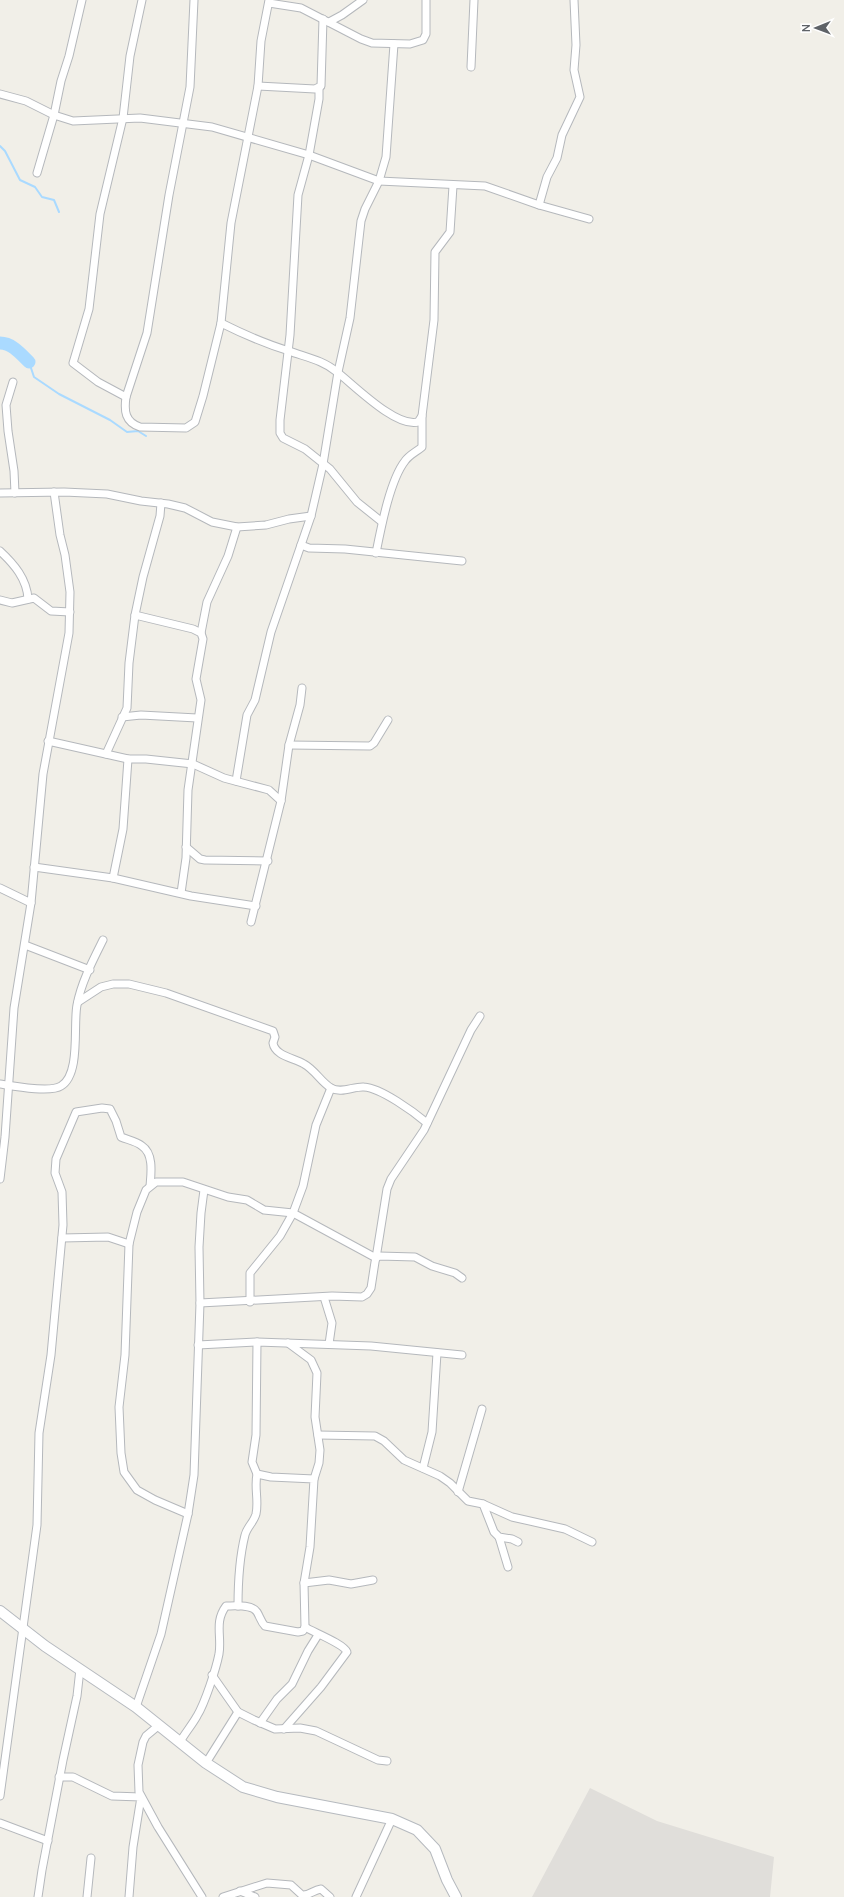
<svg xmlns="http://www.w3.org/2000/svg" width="844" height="1897" font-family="Manrope,sans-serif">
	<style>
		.industrial { fill: #e0deda }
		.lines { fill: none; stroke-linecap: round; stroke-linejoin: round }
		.stream { stroke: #aadaff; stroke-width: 2 }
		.river { stroke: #aadaff; stroke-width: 13 }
		.street-casing { stroke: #b5b8bc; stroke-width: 9 }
		.secondary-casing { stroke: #b6babf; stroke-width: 12 }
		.street { stroke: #fff; stroke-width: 7 }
		.secondary { stroke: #fff; stroke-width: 10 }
	</style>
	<rect width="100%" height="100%" fill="#f1efe8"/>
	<polygon class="industrial" points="590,1788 657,1821 774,1857 770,1897 532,1897"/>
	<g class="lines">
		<g class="stream">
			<polyline points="0,146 5,151 20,180 35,187 42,197 54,200 59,212"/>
			<polyline points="29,362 34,377 59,394 110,420 127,432 138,431 146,436"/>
		</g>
		<path class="river" d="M0,343c12,0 21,11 29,19"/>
		<g class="street-casing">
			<g id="street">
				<path d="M194,0l-4,87 -21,108 -22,138 -21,64c-2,14 -1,25 14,30l46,1 9,-6 8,-26 18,-73 10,-100 27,-137 3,-45 8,-41"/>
				<polyline points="269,3 301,8 361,39 372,43 410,44 423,40 426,34 426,0"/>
				<polyline points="329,22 342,15 363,0"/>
				<polyline points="471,67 474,0"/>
				<polyline points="258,86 315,89 321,86 323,19"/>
				<polyline points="319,88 319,99 309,155 298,195 290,335 280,420 280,433 283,438 305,449 330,469 357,502 382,522"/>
				<polyline points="0,94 26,101 54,115 73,121 140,118 212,127 309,155 379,181 485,186 539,205 589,219"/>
				<polyline points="37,173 54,115 61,81 69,56 82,0"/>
				<polyline points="539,205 547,177 557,158 562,135 580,97 574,70 576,45 574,0"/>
				<path d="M221,323c22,11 45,21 68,28 16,6 34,9 48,21 17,13 59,56 81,50l4,-6 12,-96 1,-68 15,-20 3,-46"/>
				<polyline points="13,382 6,405 8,431 14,471 15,493"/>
				<polyline points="126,397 98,382 73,363 89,309 100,214 123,118 130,56 142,0"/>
				<polyline points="0,493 64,492 107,494 141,501 168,504 185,508 212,522 237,527 266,525 289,519 311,516"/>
				<polyline points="301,545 309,548 345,549 462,561"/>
				<path d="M0,551c14,13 27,28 28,48"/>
				<path d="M376,553c5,-25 14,-73 29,-92 4,-6 11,-9 17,-14v-31"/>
				<polyline points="0,600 12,603 34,598 51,611 70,612"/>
				<polyline points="135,615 193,629 201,633 203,639 196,679 201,700 188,790 186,858 181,893"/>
				<polyline points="201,633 207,602 228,556 237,527"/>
				<polyline points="122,717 141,715 197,718"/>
				<polyline points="48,741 128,759 146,759 193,764 224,778 269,790 281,801"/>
				<polyline points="289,745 370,746 374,743 388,720"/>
				<polyline points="106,754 127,708 129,663 135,615 143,577 160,516 161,503"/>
				<polyline points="236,781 247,715 255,700 271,632 311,516 323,464 338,372 350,318 361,221 365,209 379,181 386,157 394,44"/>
				<polyline points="186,847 200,859 205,860 268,861"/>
				<polyline points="34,867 113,878 191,896 256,906"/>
				<polyline points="113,878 123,829 128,759"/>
				<polyline points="0,888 31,903"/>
				<polyline points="251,922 281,801 289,745 300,705 302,688"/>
				<polyline points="25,945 90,970"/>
				<path d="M78,1002l23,-15 12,-3h16l37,9 107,38 2,6 -2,6c2,13 21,15 31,21 11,6 17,18 27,24 10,6 23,-2 33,-1 17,1 50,25 63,36"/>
				<path d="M0,1084c13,2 50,9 61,2 20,-12 12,-61 16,-81 4,-22 16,-45 26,-65"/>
				<polyline points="0,1179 5,1137 14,1008 31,903 43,774 69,633 70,592 65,555 60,535 54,492"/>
				<polyline points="62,1238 108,1237 129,1244"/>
				<polyline points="324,1297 332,1323 329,1344"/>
				<polyline points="250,1302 250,1273 280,1236 293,1213 303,1186 316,1125 331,1088"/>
				<polyline points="200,1303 332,1296 362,1297 367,1294 371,1288 375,1262 376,1258 379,1256 415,1257 432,1266 455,1273 462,1278"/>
				<polyline points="288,1343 311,1360 317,1373 315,1417 320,1450 319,1463 314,1479"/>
				<polyline points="198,1345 257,1342 371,1346 462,1355"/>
				<polyline points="318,1435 375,1436 384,1441 404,1460 440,1476 450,1483 468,1501 483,1504 512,1517 565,1529 592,1542"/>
				<polyline points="423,1468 432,1432 437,1353"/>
				<polyline points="458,1492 482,1409"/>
				<polyline points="483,1504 494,1532 499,1537 512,1539 518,1542"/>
				<polyline points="188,1514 155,1500 137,1490 124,1472 121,1453 119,1407 125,1355 129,1244 137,1212 146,1190 156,1182 183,1182 228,1197 247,1200 264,1210 293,1213 376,1258 387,1189 391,1179 424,1130 471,1030 480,1016"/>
				<polyline points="499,1537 508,1567"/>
				<polyline points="304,1583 329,1580 351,1584 373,1580"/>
				<path d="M238,1606c0,-24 1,-47 7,-71 2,-8 9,-13 11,-21 3,-14 -2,-26 1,-40"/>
				<polyline points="212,1675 238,1712 254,1720 275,1729 300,1728 316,1731 378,1760 387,1761"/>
				<polyline points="136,1707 161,1634 188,1514 194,1475 200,1303 199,1247 201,1213 204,1190"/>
				<polyline points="260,1723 277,1699 292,1684 308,1651 318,1635"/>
				<polyline points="158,1726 146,1736 143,1742 138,1765 139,1792 158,1827 202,1897"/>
				<path d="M284,1729l37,-42 26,-35c-3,-8 -34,-20 -42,-25"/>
				<path d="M180,1742c5,-9 12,-17 17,-26 8,-13 19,-47 22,-62 3,-18 -5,-32 7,-48 8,0 26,-2 31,6 3,5 4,10 8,14l33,6 5,-1 2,-4 -1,-44 6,-36 4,-68 -43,-2 -14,-3 -5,-12 4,-27 1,-93"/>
				<polyline points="206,1763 238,1712"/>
				<polyline points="59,1777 73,1777 112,1796 141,1797 133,1847 129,1897"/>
				<path d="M0,1796l37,-271 2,-92 12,-78 12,-130 -1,-33 -7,-19 1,-14 20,-47 26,-4 8,1 6,12 5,16c7,3 15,4 21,9 12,8 9,28 8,40"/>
				<polyline points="0,1823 48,1841"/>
				<polyline points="240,1891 255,1897"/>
				<polyline points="38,1897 42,1870 63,1760 77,1696 80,1669"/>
				<polyline points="87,1897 91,1858"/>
				<path d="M223,1897l44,-14 24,2 11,10c7,1 11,-5 19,-6l9,8"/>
				<polyline points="356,1897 392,1819"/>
			</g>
		</g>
		<g class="secondary-casing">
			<polyline id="secondary" points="0,1611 45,1646 136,1707 206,1763 243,1787 277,1797 392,1819 417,1830 435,1849 447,1880 456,1897"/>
		</g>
		<use href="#street" class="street"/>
		<use href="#secondary" class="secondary"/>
	</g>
	<g transform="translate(816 28) rotate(269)" stroke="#ffffff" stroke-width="3" paint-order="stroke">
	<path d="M0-3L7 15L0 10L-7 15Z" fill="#5f6368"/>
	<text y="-6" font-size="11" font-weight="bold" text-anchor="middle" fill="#5f6368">N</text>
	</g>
</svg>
